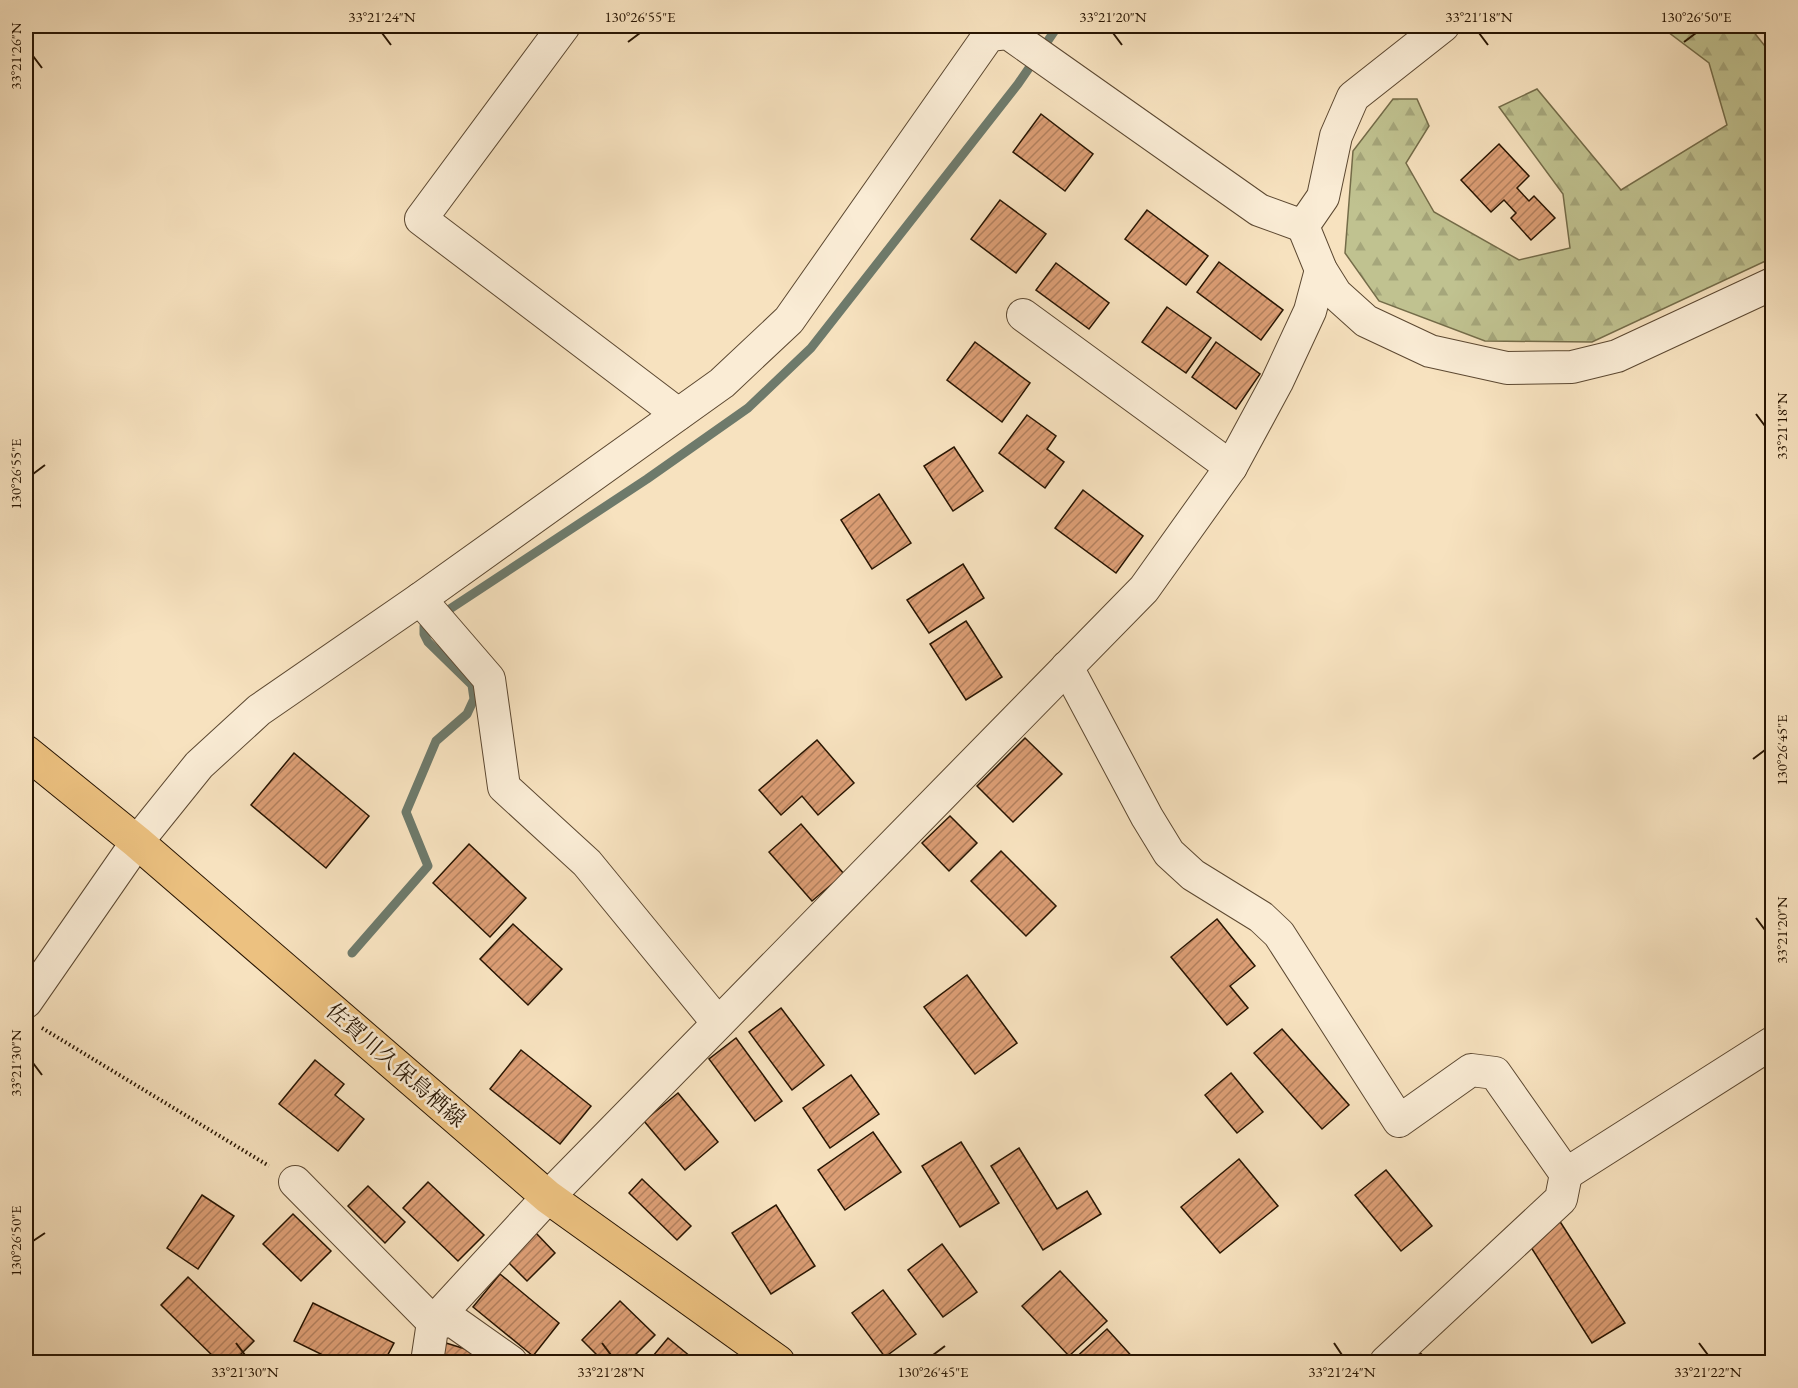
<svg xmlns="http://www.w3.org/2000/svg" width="1798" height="1388" font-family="'EB Garamond','Noto Serif JP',serif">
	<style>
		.forest { fill: url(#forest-firs); stroke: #746c49; stroke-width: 1.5 }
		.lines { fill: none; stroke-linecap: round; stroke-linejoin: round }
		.stream { stroke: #6e7a6b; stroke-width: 9 }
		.building { fill: url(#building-hatch); stroke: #281502; stroke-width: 1.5 }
		.minor-casing { stroke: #5c4831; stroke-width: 34 }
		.major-casing { stroke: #281502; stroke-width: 35 }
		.path { stroke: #281502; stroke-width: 4; stroke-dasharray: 1.5 3; stroke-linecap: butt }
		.minor { stroke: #faecd5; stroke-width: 32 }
		.major { stroke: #ecc180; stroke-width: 33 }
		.ticks { fill: none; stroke: #281502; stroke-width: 2 }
		.labels { text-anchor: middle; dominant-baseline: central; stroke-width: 5; stroke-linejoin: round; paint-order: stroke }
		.street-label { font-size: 22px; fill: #281502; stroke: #faecd5 }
		.neatline { fill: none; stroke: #281502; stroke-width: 2 }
		.ticks-label { font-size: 15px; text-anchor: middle; fill: #281502 }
	</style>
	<defs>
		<pattern id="forest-firs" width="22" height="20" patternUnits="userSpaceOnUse" patternTransform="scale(1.5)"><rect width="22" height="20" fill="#c0c290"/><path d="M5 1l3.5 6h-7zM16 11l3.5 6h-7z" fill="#a5a67b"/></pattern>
		<pattern id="building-hatch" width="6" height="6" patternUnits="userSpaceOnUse" patternTransform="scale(1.5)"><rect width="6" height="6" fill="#dc9e75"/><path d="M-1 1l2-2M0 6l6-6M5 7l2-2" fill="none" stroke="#b2805e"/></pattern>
	</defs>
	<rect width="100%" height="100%" fill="#f7e2bf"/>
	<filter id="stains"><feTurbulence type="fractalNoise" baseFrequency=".00333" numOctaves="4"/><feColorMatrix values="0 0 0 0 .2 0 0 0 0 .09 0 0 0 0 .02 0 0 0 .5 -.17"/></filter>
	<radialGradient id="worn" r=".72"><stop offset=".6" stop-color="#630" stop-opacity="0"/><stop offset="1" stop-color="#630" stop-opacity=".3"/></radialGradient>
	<polygon class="forest" points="1660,26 1749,26 1772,55 1772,258 1592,342 1485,341 1379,301 1345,253 1353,151 1393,99 1417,99 1429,126 1406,163 1434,212 1519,260 1570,248 1563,194 1499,107 1537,89 1621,190 1727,125 1709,63"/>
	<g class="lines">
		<polyline class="stream" points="352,953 428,866 406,812 436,741 467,714 474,699 472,685 428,642 424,634 424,626 647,479 748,408 811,348 1018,84 1058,26"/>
	</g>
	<g class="building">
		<polygon points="1041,114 1093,154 1065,191 1013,152"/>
		<polygon points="1499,144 1529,176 1517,188 1529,201 1534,196 1555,218 1531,240 1511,218 1516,213 1504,200 1491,212 1461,180"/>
		<polygon points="1000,200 1046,234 1016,273 971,239"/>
		<polygon points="1147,210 1208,256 1186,285 1125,239"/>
		<polygon points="1219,262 1283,310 1261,340 1197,292"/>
		<polygon points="1056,263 1109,303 1089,329 1036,290"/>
		<polygon points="1167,307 1211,338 1186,373 1142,342"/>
		<polygon points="975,342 1030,383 1002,422 947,380"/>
		<polygon points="1216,342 1260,374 1236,409 1192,377"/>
		<polygon points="1027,415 1056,436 1047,449 1064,462 1045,488 999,453"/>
		<polygon points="954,447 983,491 953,511 924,466"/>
		<polygon points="1083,490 1143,536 1116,573 1055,528"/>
		<polygon points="879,494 911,543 872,569 841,520"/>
		<polygon points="963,564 984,598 929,633 907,600"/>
		<polygon points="966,621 1002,677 966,700 930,644"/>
		<polygon points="1025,738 1062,774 1013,822 977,786"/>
		<polygon points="817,740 854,783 818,815 802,796 781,815 759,790"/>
		<polygon points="294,753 369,816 326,868 251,805"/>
		<polygon points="950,816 977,843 949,871 922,843"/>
		<polygon points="801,824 844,874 812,901 769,852"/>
		<polygon points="469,844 526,898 490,937 433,883"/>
		<polygon points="1001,851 1056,906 1026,936 971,881"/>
		<polygon points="1217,919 1255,966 1230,986 1248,1008 1227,1025 1171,957"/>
		<polygon points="513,924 562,969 528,1005 480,959"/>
		<polygon points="967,975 1017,1043 975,1074 924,1007"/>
		<polygon points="781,1008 824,1065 792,1090 749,1032"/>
		<polygon points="1282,1029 1349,1105 1322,1129 1254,1053"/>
		<polygon points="736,1038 782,1101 755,1121 709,1059"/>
		<polygon points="521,1050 591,1106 560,1144 490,1089"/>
		<polygon points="315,1060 344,1084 335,1095 364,1119 338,1151 279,1104"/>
		<polygon points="1231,1073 1263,1112 1237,1133 1205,1095"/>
		<polygon points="851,1075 879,1114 830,1148 803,1108"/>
		<polygon points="678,1093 718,1142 685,1170 644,1121"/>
		<polygon points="873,1132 901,1172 845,1210 818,1170"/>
		<polygon points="961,1142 999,1203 960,1227 922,1166"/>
		<polygon points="1019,1148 1057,1209 1087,1191 1101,1214 1043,1250 991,1166"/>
		<polygon points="1239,1159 1278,1206 1220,1253 1181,1207"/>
		<polygon points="1386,1170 1432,1226 1401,1251 1355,1195"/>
		<polygon points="642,1179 691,1226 677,1240 629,1193"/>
		<polygon points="428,1182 484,1235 458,1261 403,1208"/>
		<polygon points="368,1186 405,1222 385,1243 348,1206"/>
		<polygon points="202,1195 234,1216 198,1269 167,1248"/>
		<polygon points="776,1205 815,1266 771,1294 732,1233"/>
		<polygon points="293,1214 331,1251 301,1281 263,1244"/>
		<polygon points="1559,1220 1625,1323 1592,1343 1527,1241"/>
		<polygon points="536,1233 555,1253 527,1281 508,1262"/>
		<polygon points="942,1244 977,1292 943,1317 908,1270"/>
		<polygon points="1060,1271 1107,1321 1069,1356 1022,1306"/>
		<polygon points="500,1274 559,1323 533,1356 473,1307"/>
		<polygon points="188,1277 254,1341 233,1362 219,1362 161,1305"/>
		<polygon points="883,1290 916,1334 885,1357 852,1313"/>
		<polygon points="620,1301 655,1335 628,1362 604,1362 582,1340"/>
		<polygon points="313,1303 394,1343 384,1362 337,1362 294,1341"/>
		<polygon points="1107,1329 1137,1362 1071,1362"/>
		<polygon points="668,1338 697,1362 648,1362"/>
		<polygon points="446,1343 472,1351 469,1362 440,1362"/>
		<polygon points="1416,1349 1430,1362 1403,1362"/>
	</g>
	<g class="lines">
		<g class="minor-casing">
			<g id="minor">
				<polyline points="564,26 421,219 678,414"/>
				<polyline points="1303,226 1321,270 1336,294 1366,321 1430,351 1507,368 1572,367 1617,356 1772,284"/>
				<polyline points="1023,315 1231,467"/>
				<polyline points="420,599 489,679 504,787 587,863 718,1023"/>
				<polyline points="1067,667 1147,817 1169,853 1193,875 1261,917 1279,934 1399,1121 1471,1070 1495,1073 1566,1174 1772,1043"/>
				<polyline points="26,1002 137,842 199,765 259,710 420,599 722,383 789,320 989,35 1008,33 1259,210 1303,226 1323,197 1336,136 1353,97 1443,26"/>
				<polyline points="295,1182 433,1322 453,1321 511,1362"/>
				<polyline points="427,1362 433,1322 548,1197 1144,589 1231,467 1277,382 1310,311 1321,270"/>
				<polyline points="1386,1362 1561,1199 1566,1174"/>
			</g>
		</g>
		<g class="major-casing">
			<polyline id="major" points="26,752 137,842 548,1197 778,1362"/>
		</g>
		<polyline class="path" points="42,1028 269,1166"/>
		<use href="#minor" class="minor"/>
		<use href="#major" class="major"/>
	</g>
	<path class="ticks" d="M382,33l9,12M1113,33l9,12M1479,33l9,12M628,42l12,-9M1684,42l12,-9M33,56l9,12M1756,414l9,12M33,474l12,-9M1753,759l12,-9M1756,918l9,12M33,1063l9,12M33,1241l12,-8M236,1343l9,12M602,1343l9,12M1334,1343l8,12M1699,1343l9,12M933,1355l12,-9"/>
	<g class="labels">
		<g class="street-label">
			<text transform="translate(396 1065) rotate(41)">佐賀川久保鳥栖線</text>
		</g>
	</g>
	<rect width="1798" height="1388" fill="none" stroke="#f7e2bf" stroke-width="66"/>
	<rect x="33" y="33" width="1732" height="1322" class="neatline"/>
	<g class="ticks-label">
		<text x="382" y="22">33°21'24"N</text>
		<text x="640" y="22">130°26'55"E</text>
		<text x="1113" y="22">33°21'20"N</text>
		<text x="1479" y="22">33°21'18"N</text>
		<text x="1696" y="22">130°26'50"E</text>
		<text transform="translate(16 56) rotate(-90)" y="5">33°21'26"N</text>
		<text transform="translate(1782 426) rotate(-90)" y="5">33°21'18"N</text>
		<text transform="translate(16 474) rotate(-90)" y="5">130°26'55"E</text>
		<text transform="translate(1782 750) rotate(-90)" y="5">130°26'45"E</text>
		<text transform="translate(1782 930) rotate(-90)" y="5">33°21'20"N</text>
		<text transform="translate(16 1063) rotate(-90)" y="5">33°21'30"N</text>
		<text transform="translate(16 1241) rotate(-90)" y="5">130°26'50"E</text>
		<text x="245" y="1377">33°21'30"N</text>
		<text x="611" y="1377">33°21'28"N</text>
		<text x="933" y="1377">130°26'45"E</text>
		<text x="1342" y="1377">33°21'24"N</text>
		<text x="1708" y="1377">33°21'22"N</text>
	</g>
	<rect width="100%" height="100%" filter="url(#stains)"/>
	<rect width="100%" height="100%" fill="url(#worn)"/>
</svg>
